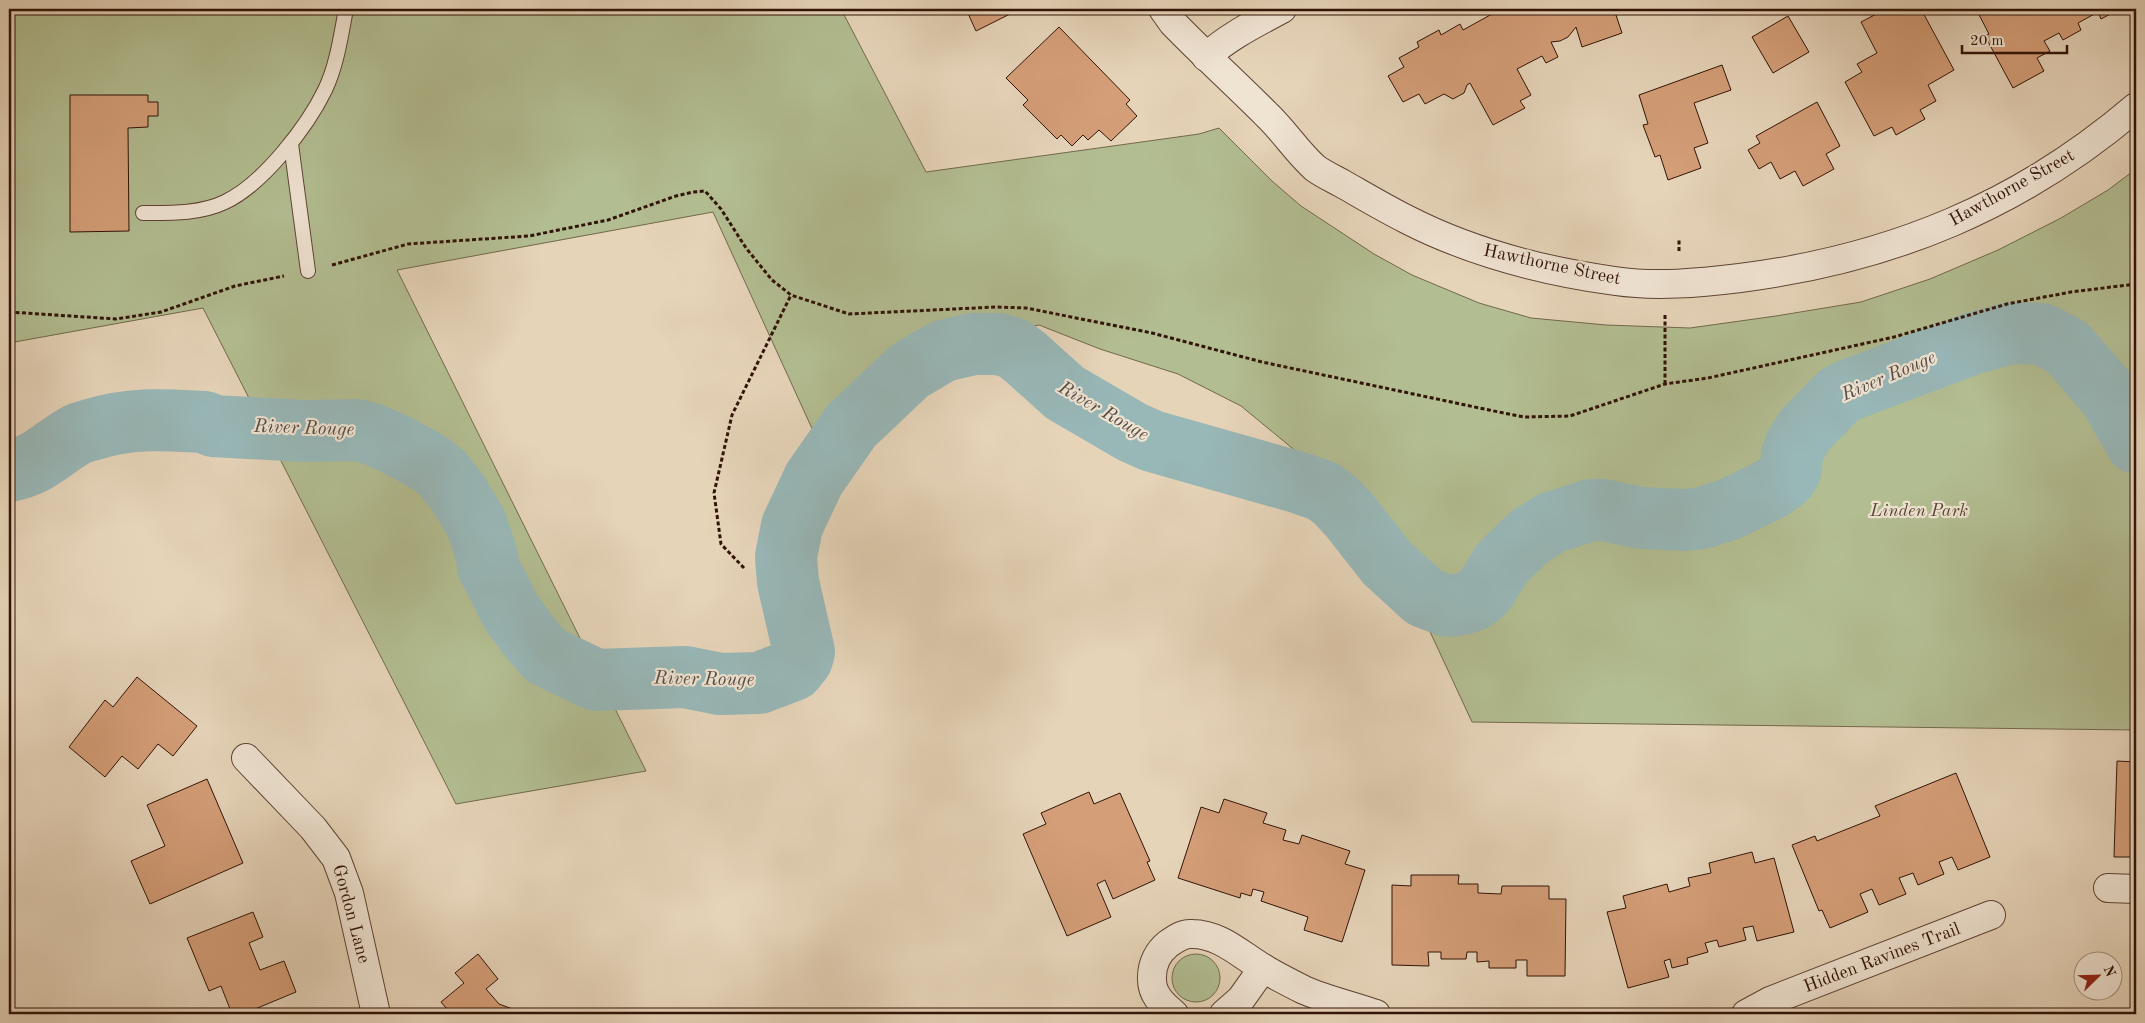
<svg xmlns="http://www.w3.org/2000/svg" width="2145" height="1023" font-family="'Old Standard TT',serif">
	<style>
		.green { fill: #b2bd91; stroke: #72684c }
		.lines { fill: none; stroke-linecap: round; stroke-linejoin: round }
		.river { stroke: #98b7b7; stroke-width: 62 }
		.building { fill: #d49e78; stroke: #311307 }
		.service-casing { stroke: #5e4334; stroke-width: 16 }
		.minor-casing { stroke: #5e4334; stroke-width: 30 }
		.path { stroke: #311307; stroke-width: 3; stroke-dasharray: 4 2.5; stroke-linecap: butt }
		.service { stroke: #efe3d2; stroke-width: 14 }
		.minor { stroke: #efe3d2; stroke-width: 28 }
		.labels { text-anchor: middle; dominant-baseline: central; stroke-width: 4.5; stroke-linejoin: round; paint-order: stroke }
		.street-label { font-size: 18px; fill: #311307; stroke: #efe3d2 }
		.park-label { font-size: 18px; font-style: italic; fill: #584630; stroke: #efe3d2 }
		.water-label { font-size: 19px; font-style: italic; fill: #554c45; stroke: #efe3d2 }
	</style>
	<rect width="100%" height="100%" fill="#e6d4b9"/>
	<filter id="stains"><feTurbulence type="fractalNoise" baseFrequency=".004" numOctaves="4"/><feColorMatrix values="0 0 0 0 .2 0 0 0 0 .09 0 0 0 0 .02 0 0 0 .5 -.17"/></filter>
	<radialGradient id="worn" r=".72"><stop offset=".6" stop-color="#630" stop-opacity="0"/><stop offset="1" stop-color="#630" stop-opacity=".3"/></radialGradient>
	<g class="green">
		<polygon points="9,9 841,9 926,172 1199,134 1219,128 1272,181 1301,206 1374,254 1412,275 1479,303 1531,318 1606,325 1690,328 1776,316 1861,302 1930,279 1998,250 2061,218 2108,190 2136,169 2136,730 1472,722 1406,580 1356,527 1303,457 1241,406 1178,374 1100,349 1039,325 987,336 929,361 883,392 851,423 831,470 713,212 397,270 646,771 456,804 203,308 9,343"/>
		<circle cx="1196" cy="978" r="24"/>
	</g>
	<g class="lines">
		<path class="river" d="M9,471c31,-6 42,-22 67,-36 5,-3 12,-4 18,-6 39,-12 70,-9 111,-7l8,4 92,5 52,-1 15,4 25,11 34,19 11,9 16,20 18,30 11,33 1,11 25,48 20,26 13,15 50,24 89,-3 35,7 39,-1 34,-13 9,-11 2,-7 -16,-70 -2,-25 6,-31 22,-47 37,-53 58,-55 34,-20 30,-7h25l15,4 12,9 40,36 67,39 20,9 145,41 26,9 13,10 14,15 37,47 37,34 24,9 14,-2 12,-4 10,-8 19,-30 26,-25 22,-14 40,-13h12l38,8 44,2 17,-2 28,-9 41,-20 15,-11 5,-9 1,-14 3,-9 10,-16 33,-34 11,-6 125,-47 37,-10 31,1 25,13 44,51 25,45"/>
	</g>
	<g class="building">
		<polygon points="966,9 1017,9 1018,10 976,31"/>
		<polygon points="1501,9 1614,9 1622,33 1582,47 1576,27 1568,37 1560,41 1551,42 1558,57 1546,63 1542,56 1517,69 1531,95 1520,101 1525,108 1493,125 1470,83 1467,85 1464,93 1453,99 1444,94 1425,104 1419,94 1403,102 1388,76 1404,67 1399,58 1419,47 1417,42 1439,30 1441,35 1460,24 1463,30"/>
		<polygon points="1886,9 1921,9 1954,70 1928,85 1936,101 1920,110 1925,119 1896,135 1892,127 1874,136 1845,82 1862,72 1857,64 1877,53 1861,22"/>
		<polygon points="1976,9 2120,9 2101,19 2098,12 2078,23 2081,30 2063,40 2059,33 2044,41 2050,51 2037,58 2044,71 2013,88 1985,36 1989,34"/>
		<polygon points="1788,16 1809,52 1773,73 1752,37"/>
		<polygon points="1059,27 1130,100 1126,104 1137,116 1111,141 1099,130 1088,140 1083,135 1072,146 1061,135 1057,139 1023,105 1028,100 1006,78"/>
		<polygon points="1722,65 1731,90 1694,103 1708,143 1694,148 1701,168 1668,180 1660,155 1655,157 1643,125 1648,124 1639,95"/>
		<polygon points="70,95 148,95 148,102 158,102 158,116 148,116 148,127 128,128 129,231 70,232"/>
		<polygon points="1817,102 1840,146 1826,154 1834,169 1803,186 1795,171 1780,179 1771,162 1759,169 1748,150 1760,143 1756,136"/>
		<polygon points="137,677 197,726 173,756 158,744 138,769 122,756 105,777 69,747 105,700 113,707"/>
		<polygon points="2117,761 2136,762 2136,857 2114,857"/>
		<polygon points="1956,773 1990,857 1958,870 1952,857 1939,862 1944,874 1918,885 1913,873 1899,878 1906,894 1879,905 1872,889 1860,894 1868,912 1830,928 1822,910 1819,911 1792,845 1815,836 1817,841 1880,816 1875,806"/>
		<polygon points="207,779 243,863 150,904 131,861 165,846 147,805"/>
		<polygon points="1089,792 1094,804 1120,793 1150,861 1147,862 1155,880 1113,899 1105,880 1097,884 1111,917 1067,936 1023,834 1046,824 1041,813"/>
		<polygon points="1224,799 1267,813 1263,823 1286,830 1283,840 1299,844 1302,835 1350,851 1345,864 1365,870 1342,942 1304,930 1308,917 1261,901 1264,892 1253,889 1251,896 1241,893 1240,898 1178,878 1201,807 1219,813"/>
		<polygon points="1752,852 1755,863 1774,858 1794,932 1757,941 1753,926 1743,928 1746,940 1719,947 1717,940 1705,943 1708,952 1687,958 1688,964 1672,968 1670,959 1664,961 1669,977 1628,988 1607,912 1626,908 1623,896 1667,884 1669,892 1690,886 1688,878 1711,873 1709,863"/>
		<polygon points="1411,875 1459,875 1458,884 1478,884 1478,893 1501,894 1502,886 1549,886 1549,899 1566,899 1565,976 1527,976 1527,960 1516,960 1516,968 1489,968 1489,961 1477,962 1477,952 1467,952 1466,959 1441,959 1441,952 1428,952 1429,966 1392,965 1392,885 1411,886"/>
		<polygon points="253,912 263,937 249,943 260,970 284,961 296,992 243,1014 232,1014 221,986 209,991 187,938"/>
		<polygon points="478,954 498,979 486,989 499,1004 526,1014 451,1014 441,1002 464,983 455,973"/>
	</g>
	<g class="lines">
		<g class="service-casing">
			<g id="service">
				<polyline points="291,144 308,271"/>
				<path d="M143,213c27,0 57,1 82,-11 38,-18 82,-75 100,-112 12,-25 16,-55 21,-81"/>
			</g>
		</g>
		<g class="minor-casing">
			<g id="minor">
				<path d="M1163,9l10,14c31,32 63,61 94,92 17,16 30,37 48,53 8,6 19,11 28,16 21,12 41,24 63,35 64,33 137,52 209,62 41,6 84,2 125,-3 151,-19 280,-72 396,-171"/>
				<path d="M1206,57c23,-21 50,-34 76,-48"/>
				<polyline points="246,758 313,828 336,858 349,893 376,1014"/>
				<polyline points="2108,888 2136,889"/>
				<path d="M1174,1014c-12,-10 -23,-20 -22,-37 0,-13 6,-25 16,-33 7,-5 15,-11 24,-10 28,0 49,21 71,34 13,8 27,15 41,22 23,10 49,16 72,24"/>
				<polyline points="1224,1014 1241,999 1263,968"/>
				<polyline points="1746,1014 1770,1001 1991,915"/>
			</g>
		</g>
		<g class="path">
			<polyline points="1679,251 1679,238"/>
			<polyline points="332,265 408,244 529,236 608,220 676,196 693,192 705,191 721,209 746,248 772,280 791,295 849,314 996,307 1026,308 1152,333 1262,362 1489,410 1524,417 1570,416 1665,384 1708,378 1894,337 2007,304 2071,292 2136,284"/>
			<polyline points="9,312 116,319 161,312 235,286 284,276"/>
			<polyline points="1665,384 1665,315"/>
			<polyline points="744,568 721,544 714,493 732,415 791,295"/>
		</g>
		<use href="#service" class="service"/>
		<use href="#minor" class="minor"/>
	</g>
	<g class="labels">
		<g class="street-label">
			<text transform="translate(2012 188) rotate(-29)">Hawthorne Street</text>
			<text transform="translate(1552 265) rotate(12)">Hawthorne Street</text>
			<text transform="translate(351 914) rotate(75)">Gordon Lane</text>
			<text transform="translate(1882 958) rotate(-21)">Hidden Ravines Trail</text>
		</g>
		<g class="park-label">
			<text x="1919" y="511">Linden Park</text>
		</g>
		<g class="water-label">
			<text transform="translate(1889 377) rotate(-23)">River Rouge</text>
			<text transform="translate(1103 412) rotate(30)">River Rouge</text>
			<text transform="translate(304 429) rotate(2)">River Rouge</text>
			<text transform="translate(704 680) rotate(1)">River Rouge</text>
		</g>
	</g>
	<rect width="2145" height="1023" fill="none" stroke="#e6d4b9" stroke-width="30"/>
	<rect x="10" y="10" width="2125" height="1003" fill="none" stroke="#311307" stroke-width="2.5"/>
	<rect x="15" y="15" width="2115" height="993" fill="none" stroke="#311307"/>
	<g transform="translate(2098 976) rotate(67)"><circle r="24" fill="#efe3d2" stroke="#a39081"/>
	<path d="M0-4L9 19L0 12L-9 19Z" fill="#8f2418"/>
	<text y="-8" font-size="14" font-weight="bold" text-anchor="middle" fill="#311307">N</text>
	</g>
	<path d="M1962 45v8h105v-8" fill="none" stroke="#311307" stroke-width="2.5"/>
	<text x="1970" y="45" font-size="15" fill="#311307" stroke="#efe3d2" stroke-width="4" paint-order="stroke">20 m</text>
	<rect width="100%" height="100%" filter="url(#stains)"/>
	<rect width="100%" height="100%" fill="url(#worn)"/>
</svg>
